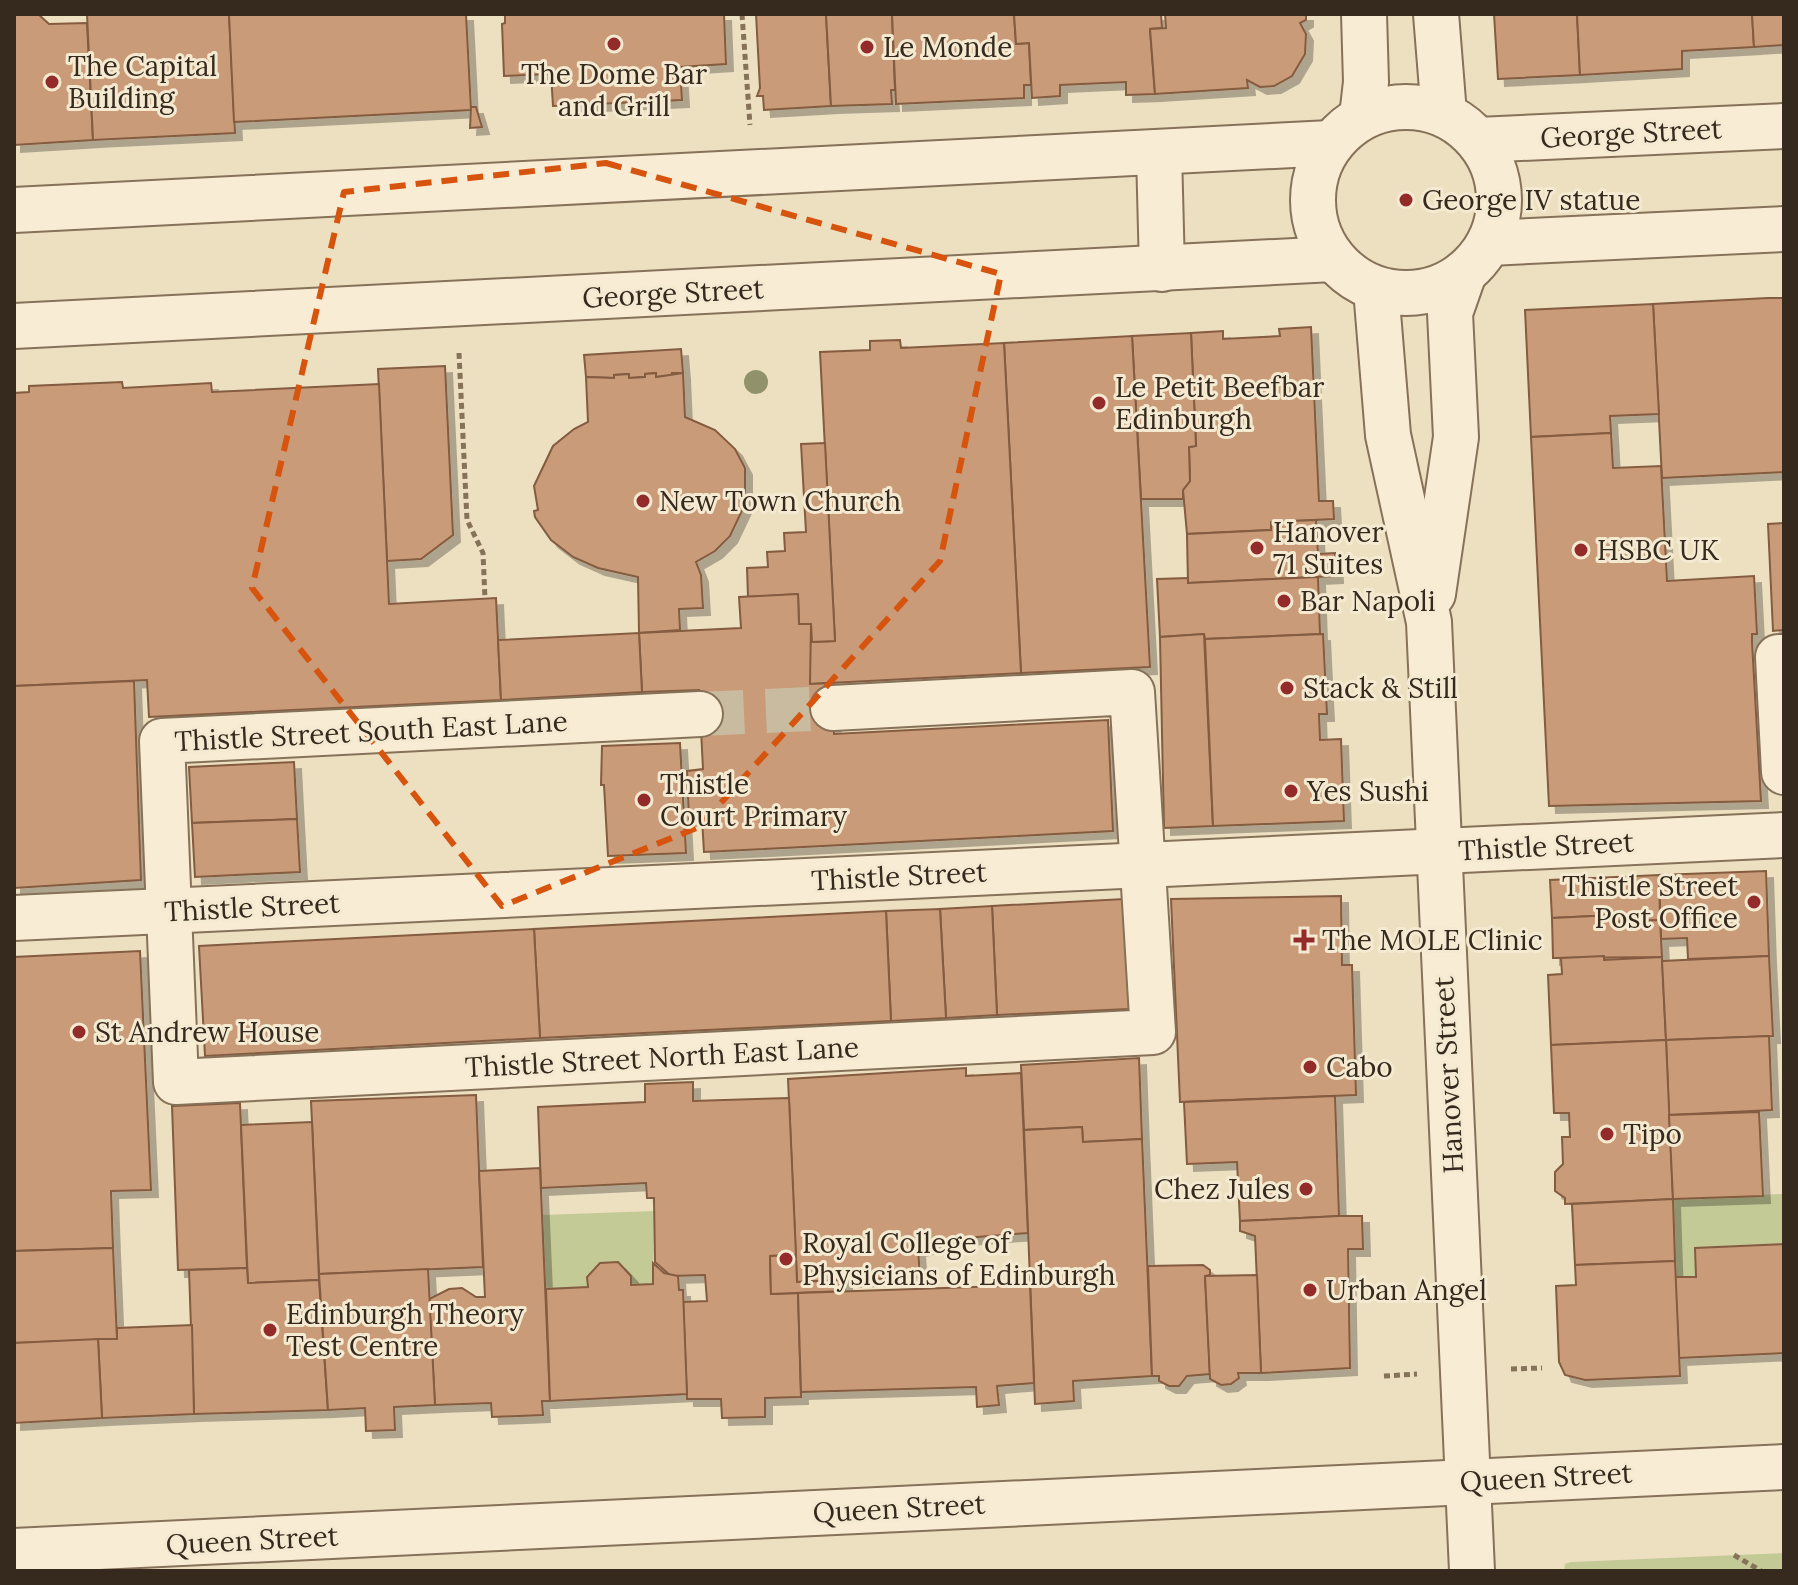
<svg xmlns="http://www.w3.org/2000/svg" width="1798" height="1585" font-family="Lora,serif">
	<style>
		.green { fill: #c4ca96 }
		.building { fill: #ca9b78; stroke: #845b40; stroke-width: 2; filter: url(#shadow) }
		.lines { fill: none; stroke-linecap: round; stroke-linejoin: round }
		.minor-tunnel { stroke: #c8bba0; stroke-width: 44; stroke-dasharray: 44 22; stroke-linecap: butt }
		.minor-casing { stroke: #867159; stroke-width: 48 }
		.path { stroke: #867159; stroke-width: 5; stroke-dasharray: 6 4; stroke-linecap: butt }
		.minor { stroke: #f8edd4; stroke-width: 44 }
		.tree { fill: #91926b }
		.marked { fill: none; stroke: #d6540e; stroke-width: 6; stroke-dasharray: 16 10; stroke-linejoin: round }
		.poi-dot { fill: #932b2b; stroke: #f4ead1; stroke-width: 3 }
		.labels { text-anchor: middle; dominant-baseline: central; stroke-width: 6; stroke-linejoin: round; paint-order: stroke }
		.poi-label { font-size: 28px; fill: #36291d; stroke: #f4ead1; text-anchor: start }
		.street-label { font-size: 28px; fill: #36291d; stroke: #f4ead1 }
	</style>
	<defs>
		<filter id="shadow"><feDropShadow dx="7" dy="7" stdDeviation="0" flood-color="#0004"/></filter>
	</defs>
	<rect width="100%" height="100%" fill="#ede0c1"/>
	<g class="green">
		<polygon points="1782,1185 1784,1185 1784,1244 1696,1277 1675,1277 1673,1199 1782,1194"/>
		<polygon points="654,1211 653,1284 631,1285 631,1276 618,1262 600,1263 587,1277 588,1287 546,1289 542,1215"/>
		<polygon points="1784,1553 1784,1571 1564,1571 1565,1564 1571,1562"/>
	</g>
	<g class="building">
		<polygon points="14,14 38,14 49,24 87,23 93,140 14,145"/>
		<polygon points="87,14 229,14 235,133 93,140"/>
		<polygon points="229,14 466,14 471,110 234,122"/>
		<polygon points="505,14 724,14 726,64 680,67 682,100 553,106 551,74 504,76 502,24 505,23"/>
		<polygon points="756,14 826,14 831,106 764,110 763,96 757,96 760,88"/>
		<polygon points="826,14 892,14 895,90 891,90 892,104 831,106"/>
		<polygon points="892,14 1014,14 1016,44 1029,43 1031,85 1024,85 1024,98 896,104"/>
		<polygon points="1014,14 1161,14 1162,28 1150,29 1155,94 1126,95 1126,82 1060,85 1060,96 1032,98 1029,43 1016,44"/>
		<polygon points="1165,14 1306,14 1306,20 1300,23 1306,34 1305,54 1292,76 1274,86 1260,87 1247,80 1248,88 1155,94 1150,29 1166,28"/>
		<polygon points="1494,14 1577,14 1580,75 1498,79"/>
		<polygon points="1577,14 1752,14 1754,47 1682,51 1682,69 1580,75"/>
		<polygon points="1752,14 1784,14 1784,45 1754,47"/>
		<polygon points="471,107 476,107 482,127 470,128"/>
		<polygon points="1768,298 1784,298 1784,472 1662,478 1653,304"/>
		<polygon points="1653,304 1659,414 1610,416 1611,433 1531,437 1525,310"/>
		<polygon points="1311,327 1319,501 1333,501 1334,519 1271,522 1271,530 1187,534 1183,490 1190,481 1189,447 1196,446 1191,333 1223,331 1223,339 1280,336 1279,329"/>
		<polygon points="1191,333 1196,446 1189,447 1190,481 1183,490 1183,499 1141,499 1132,336"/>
		<polygon points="1132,336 1150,667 1021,673 1004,343"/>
		<polygon points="900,340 901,348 1004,343 1021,673 810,684 808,642 835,641 820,352 870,350 870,341"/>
		<polygon points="681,349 683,373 672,373 672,376 656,377 656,373 645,374 645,377 629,378 629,374 614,375 614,378 586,377 584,355"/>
		<polygon points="445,366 453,535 421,559 387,561 378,369"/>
		<polygon points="656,373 656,377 683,373 685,417 715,430 735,449 745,468 745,496 748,498 730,536 715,551 696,562 701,575 703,608 679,609 680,630 639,633 638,577 598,568 573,557 551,540 535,517 534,511 538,510 534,486 553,446 574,429 588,422 586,377 614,378 614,375 629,374 629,378 645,377 645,374"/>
		<polygon points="122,382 123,388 211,383 212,392 379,384 389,604 496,598 501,700 149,717 147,680 14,686 14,393 29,392 29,386"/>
		<polygon points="1611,433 1613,468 1661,466 1667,581 1754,576 1757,634 1752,634 1752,642 1761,801 1549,806 1531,437"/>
		<polygon points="825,443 835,641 812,642 811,624 799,624 798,594 748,597 747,568 768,567 767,552 785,551 784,533 806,532 801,444"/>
		<polygon points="1316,520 1318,554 1335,553 1336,576 1188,583 1187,534 1271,530 1271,522"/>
		<polygon points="1784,523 1784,630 1773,631 1768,524"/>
		<polygon points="1318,577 1320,634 1205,639 1204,634 1160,637 1157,579 1188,578 1188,583"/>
		<polygon points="798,594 799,624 811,624 810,684 832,683 834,734 1108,720 1113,831 704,852 702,819 689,819 687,771 703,769 699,690 642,692 639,633 741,628 739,597"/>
		<polygon points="639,633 642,692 501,700 498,640"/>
		<polygon points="1204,634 1213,826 1164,828 1160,637"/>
		<polygon points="1323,634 1327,714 1319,714 1320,740 1341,739 1344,821 1213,826 1205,639"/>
		<polygon points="134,681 141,880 14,888 14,686"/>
		<polygon points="680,743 686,853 608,856 604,785 601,785 602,746"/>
		<polygon points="294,762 297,819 192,823 189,767"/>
		<polygon points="297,819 300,872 195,877 192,823"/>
		<polygon points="1766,871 1769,956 1688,959 1687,938 1661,939 1659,875"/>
		<polygon points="1659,875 1660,920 1614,922 1614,915 1552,918 1550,880"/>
		<polygon points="1341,896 1342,965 1352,965 1356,1095 1180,1102 1171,899"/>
		<polygon points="1124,899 1129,1009 997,1015 992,906"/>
		<polygon points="992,906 997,1015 946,1018 940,909"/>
		<polygon points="940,909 946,1018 891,1021 886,911"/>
		<polygon points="886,911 891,1021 540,1038 534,929"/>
		<polygon points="1614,915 1614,922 1660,920 1662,957 1553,958 1552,918"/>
		<polygon points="534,929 540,1038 205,1056 199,946"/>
		<polygon points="140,951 151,1190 111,1191 113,1248 14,1251 14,957"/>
		<polygon points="1604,956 1604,960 1662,957 1666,1040 1551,1045 1548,975 1562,974 1561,958"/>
		<polygon points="1769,956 1773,1036 1666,1040 1662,961"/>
		<polygon points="1769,1036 1772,1110 1669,1115 1666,1040"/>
		<polygon points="1666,1040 1673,1199 1565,1204 1565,1198 1555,1191 1555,1172 1563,1164 1562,1137 1570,1137 1569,1113 1554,1113 1551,1045"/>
		<polygon points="1139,1058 1142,1139 1083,1142 1082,1127 1024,1130 1021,1065"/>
		<polygon points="966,1068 966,1076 1021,1073 1028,1233 965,1238 918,1249 920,1277 797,1282 788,1079"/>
		<polygon points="693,1082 693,1101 789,1098 796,1255 770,1256 771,1294 798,1293 801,1397 765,1398 765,1417 722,1418 721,1399 687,1399 683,1302 707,1301 705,1275 671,1276 655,1262 654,1198 647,1198 646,1183 541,1188 538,1107 645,1102 645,1084"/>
		<polygon points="476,1095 483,1267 319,1274 311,1101"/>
		<polygon points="1335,1096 1339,1216 1240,1221 1237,1162 1187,1164 1184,1102"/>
		<polygon points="240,1103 247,1268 178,1270 172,1106"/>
		<polygon points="1759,1112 1763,1196 1673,1199 1669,1115"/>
		<polygon points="312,1122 319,1280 248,1283 241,1125"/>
		<polygon points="1082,1127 1083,1142 1142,1139 1152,1376 1073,1381 1074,1401 1035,1404 1024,1130"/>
		<polygon points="540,1168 550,1401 542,1401 543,1415 492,1417 491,1403 435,1405 429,1299 449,1289 462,1288 476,1297 485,1297 479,1171"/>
		<polygon points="1673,1199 1675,1261 1575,1265 1572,1204"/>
		<polygon points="1339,1216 1362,1216 1363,1249 1348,1249 1350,1368 1261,1373 1255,1236 1240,1231 1240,1221"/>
		<polygon points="1784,1244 1784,1353 1679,1358 1675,1277 1696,1277 1695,1248"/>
		<polygon points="113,1248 117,1339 14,1343 14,1251"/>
		<polygon points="796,1255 797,1282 845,1280 845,1291 771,1294 770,1256"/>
		<polygon points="1675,1261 1680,1376 1585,1380 1565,1375 1559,1362 1556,1286 1576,1285 1575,1265"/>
		<polygon points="618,1262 631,1276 631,1285 653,1284 653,1263 664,1273 678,1276 679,1290 683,1290 687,1394 550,1401 546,1289 588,1287 587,1277 600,1263"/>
		<polygon points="1203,1265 1210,1270 1210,1275 1205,1276 1210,1374 1187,1376 1179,1386 1169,1386 1159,1381 1159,1376 1152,1376 1148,1266"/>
		<polygon points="247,1268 248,1283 319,1280 328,1410 194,1414 189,1270"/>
		<polygon points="428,1269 435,1405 394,1407 395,1430 366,1431 365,1408 328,1410 319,1274"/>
		<polygon points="1257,1275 1261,1373 1238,1373 1239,1378 1231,1384 1221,1385 1210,1379 1205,1276"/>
		<polygon points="1030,1285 1034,1383 997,1386 999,1405 977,1407 976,1387 801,1392 798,1293"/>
		<polygon points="192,1325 194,1414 102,1418 98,1339 117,1339 117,1328"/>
		<polygon points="98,1339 102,1418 14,1423 14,1343"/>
	</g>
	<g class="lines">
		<polyline class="minor-tunnel" points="700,714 833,708"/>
		<g class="minor-casing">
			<g id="minor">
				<polyline points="1436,14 1444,114"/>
				<circle cx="1406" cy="200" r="93"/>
				<polyline points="1362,117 1366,82 1364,14"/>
				<polyline points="1478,140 1784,126"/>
				<polyline points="1159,153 1162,269"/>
				<polyline points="14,210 1331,143"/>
				<polyline points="1489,243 1784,229"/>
				<polyline points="1376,289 1388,435 1429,622 1472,1571"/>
				<polyline points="14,326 1333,259"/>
				<polyline points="1433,594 1456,437 1450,313 1464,273"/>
				<polyline points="1784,657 1778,657 1784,772"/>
				<polyline points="700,714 162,741 176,1082 1153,1032 1132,692 833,708"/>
				<polyline points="14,918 1784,835"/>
				<polyline points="14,1551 1784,1467"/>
			</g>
		</g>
		<g class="path">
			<polyline points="742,14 750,125"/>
			<polyline points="459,353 467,520 483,553 485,599"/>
			<polyline points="1511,1369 1542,1368"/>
			<polyline points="1384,1376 1417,1374"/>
			<polyline points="1734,1555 1761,1571"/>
		</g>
		<use href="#minor" class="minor"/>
	</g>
	<circle class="tree" cx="756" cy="382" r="12"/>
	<path class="marked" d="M606,163l395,111 -61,287 -241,266 -197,79 -250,-318 92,-396z"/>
	<g class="poi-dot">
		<circle cx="614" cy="44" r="8"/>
		<circle cx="867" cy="47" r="8"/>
		<circle cx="52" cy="82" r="8"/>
		<circle cx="1406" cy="200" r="8"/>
		<circle cx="1099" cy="403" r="8"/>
		<circle cx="643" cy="501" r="8"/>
		<circle cx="1257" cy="548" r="8"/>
		<circle cx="1581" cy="550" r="8"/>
		<circle cx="1284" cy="601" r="8"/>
		<circle cx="1287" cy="688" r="8"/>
		<circle cx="1291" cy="791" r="8"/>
		<circle cx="644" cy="800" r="8"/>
		<circle cx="1754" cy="902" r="8"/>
		<path d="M1300 928h8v8h8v8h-8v8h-8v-8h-8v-8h8z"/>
		<circle cx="79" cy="1032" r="8"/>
		<circle cx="1310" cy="1067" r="8"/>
		<circle cx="1607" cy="1134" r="8"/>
		<circle cx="1306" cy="1189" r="8"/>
		<circle cx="786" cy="1259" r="8"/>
		<circle cx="1310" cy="1290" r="8"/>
		<circle cx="270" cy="1330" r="8"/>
	</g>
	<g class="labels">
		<g class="poi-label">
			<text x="883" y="47">Le Monde</text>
			<text x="68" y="66">The Capital<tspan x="68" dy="32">Building</tspan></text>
			<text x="614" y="74" text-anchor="middle">The Dome Bar<tspan x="614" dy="32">and Grill</tspan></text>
			<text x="1422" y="200">George IV statue</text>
			<text x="1115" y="387">Le Petit Beefbar<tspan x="1115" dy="32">Edinburgh</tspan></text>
			<text x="659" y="501">New Town Church</text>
			<text x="1273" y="532">Hanover<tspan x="1273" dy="32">71 Suites</tspan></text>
			<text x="1597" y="550">HSBC UK</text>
			<text x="1300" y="601">Bar Napoli</text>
			<text x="1303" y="688">Stack &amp; Still</text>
			<text x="660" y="784">Thistle<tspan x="660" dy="32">Court Primary</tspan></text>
			<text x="1307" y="791">Yes Sushi</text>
			<text x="1738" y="886" text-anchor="end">Thistle Street<tspan x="1738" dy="32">Post Office</tspan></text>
			<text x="1322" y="940">The MOLE Clinic</text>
			<text x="95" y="1032">St Andrew House</text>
			<text x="1326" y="1067">Cabo</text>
			<text x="1623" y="1134">Tipo</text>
			<text x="1290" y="1189" text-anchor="end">Chez Jules</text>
			<text x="802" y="1243">Royal College of<tspan x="802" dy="32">Physicians of Edinburgh</tspan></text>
			<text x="1326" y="1290">Urban Angel</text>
			<text x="286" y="1314">Edinburgh Theory<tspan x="286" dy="32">Test Centre</tspan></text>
		</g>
		<g class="street-label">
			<text transform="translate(1631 133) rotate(-3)">George Street</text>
			<text transform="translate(673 293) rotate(-3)">George Street</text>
			<text transform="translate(371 731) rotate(-3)">Thistle Street South East Lane</text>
			<text transform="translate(1546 846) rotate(-3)">Thistle Street</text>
			<text transform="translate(899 876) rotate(-3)">Thistle Street</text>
			<text transform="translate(252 907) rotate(-3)">Thistle Street</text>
			<text transform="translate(662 1057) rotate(-3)">Thistle Street North East Lane</text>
			<text transform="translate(1448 1075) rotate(-93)">Hanover Street</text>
			<text transform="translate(1546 1477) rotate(-3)">Queen Street</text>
			<text transform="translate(899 1508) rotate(-3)">Queen Street</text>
			<text transform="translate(252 1540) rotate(-3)">Queen Street</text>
		</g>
	</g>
	<rect width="1798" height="1585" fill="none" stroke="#36291d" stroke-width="32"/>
</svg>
